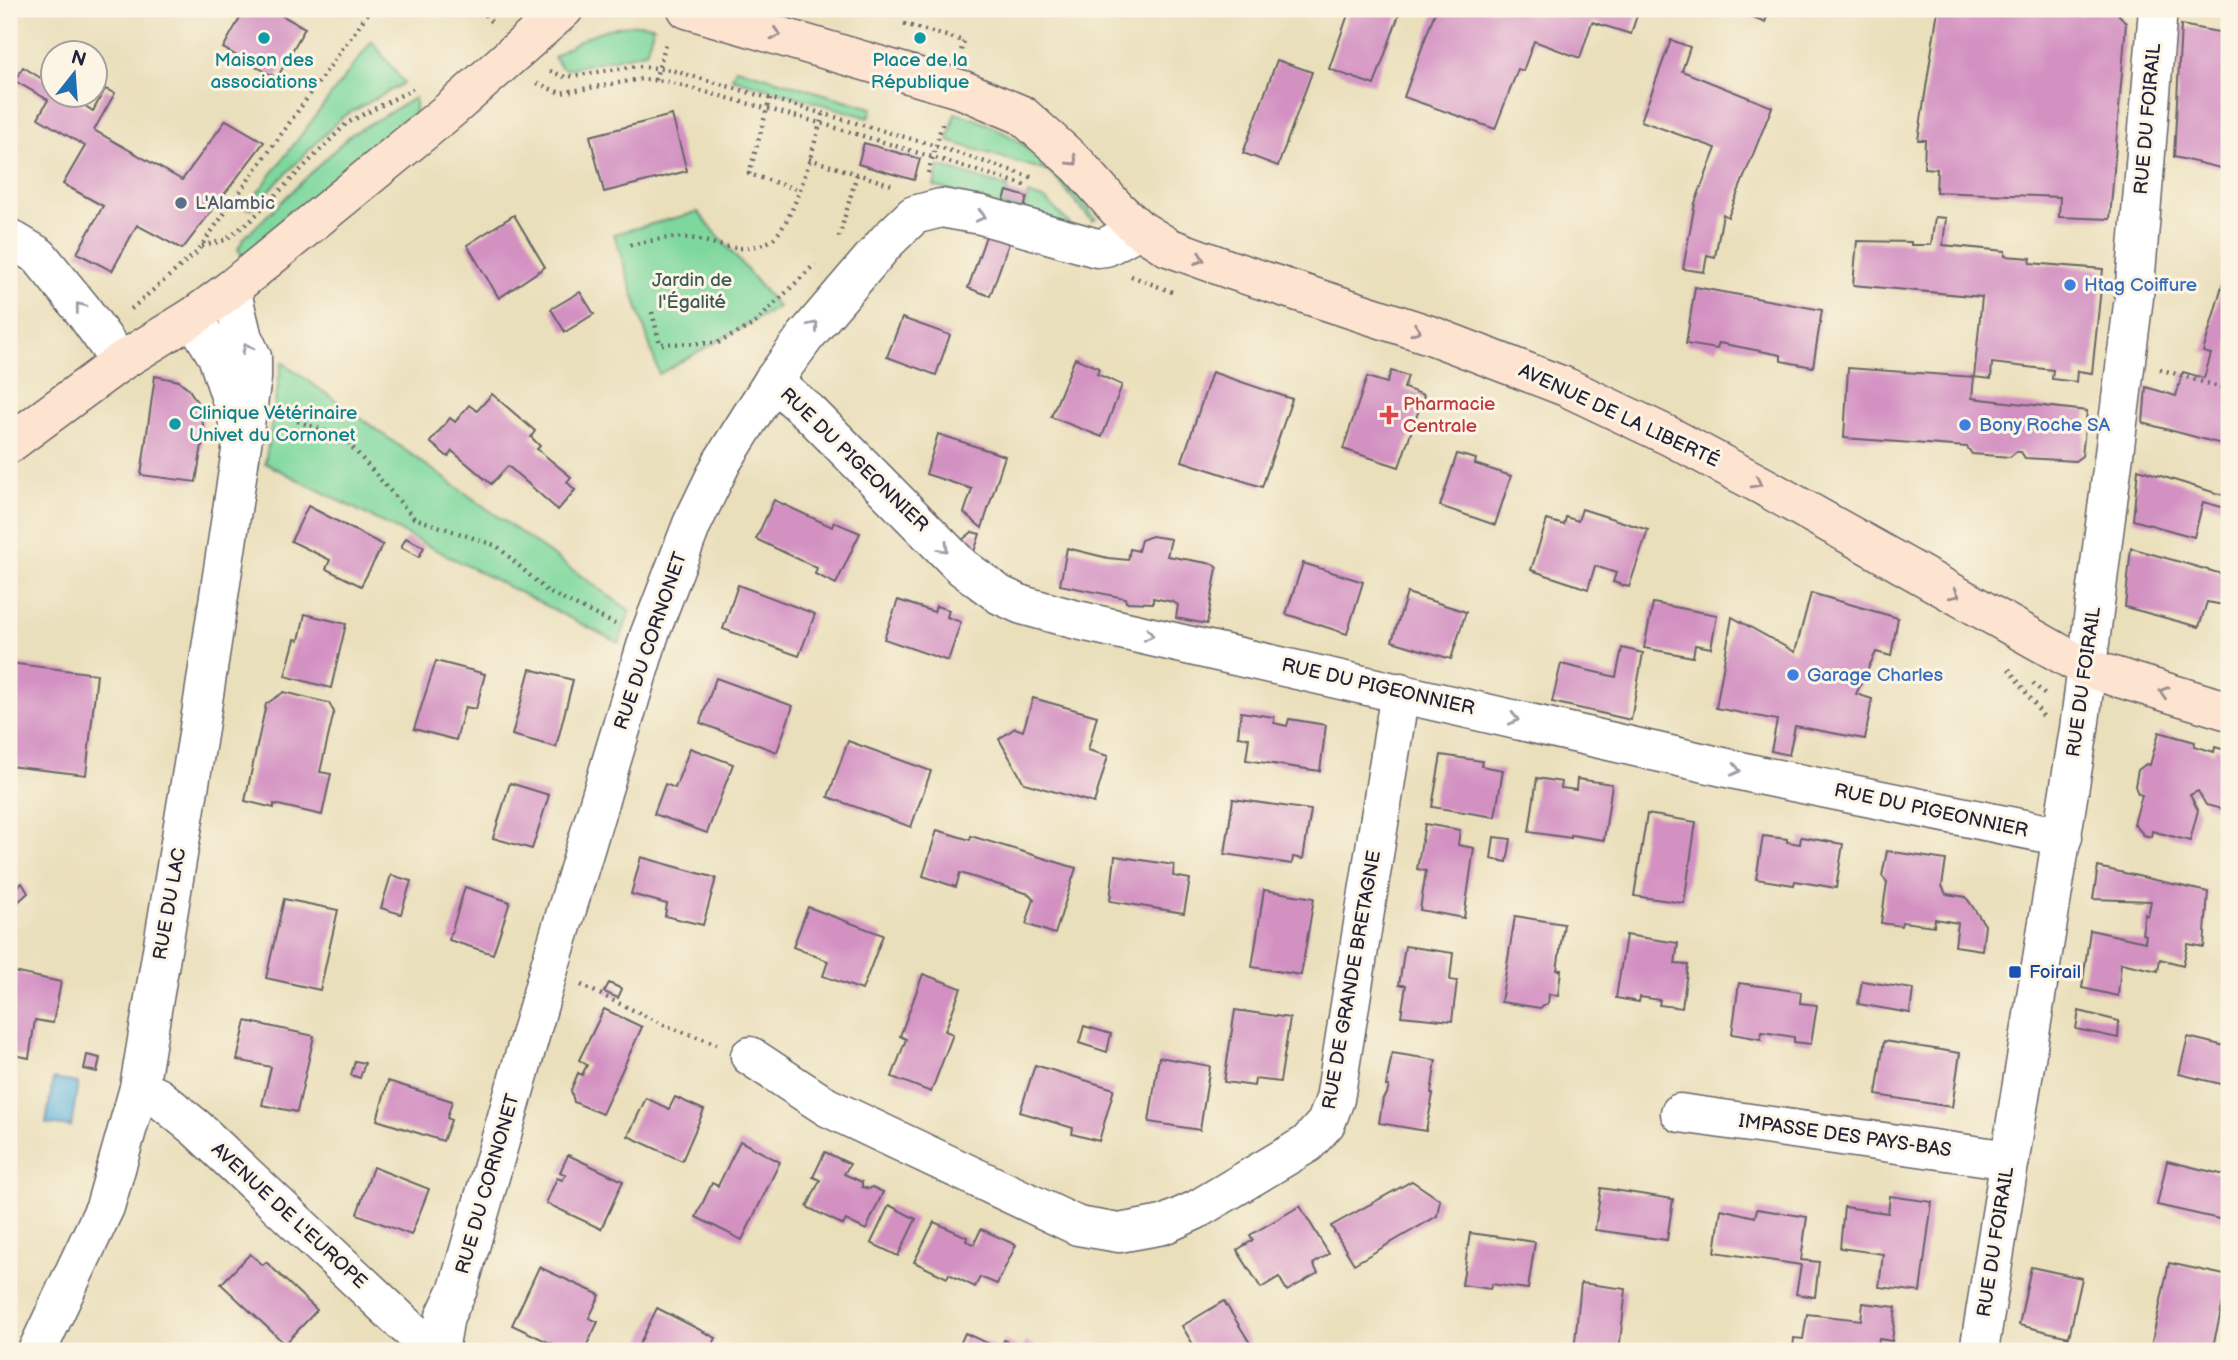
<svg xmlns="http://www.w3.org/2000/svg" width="2238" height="1360" font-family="'Balsamiq Sans',sans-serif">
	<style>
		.green { fill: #7ed89e; stroke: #507d6c; stroke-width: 2 }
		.water { fill: #62b6de; stroke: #426c8c; stroke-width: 2 }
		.building { fill: #d391c2 }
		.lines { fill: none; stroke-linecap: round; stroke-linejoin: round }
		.street-casing { stroke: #686468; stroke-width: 41 }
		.secondary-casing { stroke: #686468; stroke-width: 41 }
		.path { stroke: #686468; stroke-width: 4.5; stroke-dasharray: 2 5; stroke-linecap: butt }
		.street { stroke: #fff; stroke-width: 38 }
		.secondary { stroke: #fde4d1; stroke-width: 38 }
		.oneway { stroke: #9a8d8e }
		.oneway2 { stroke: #9c9ca7 }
		.culture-dot { fill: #0f9aa8; stroke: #fcf5e5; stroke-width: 2.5 }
		.service-dot { fill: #5c6f8a; stroke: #fcf5e5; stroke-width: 2.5 }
		.shop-dot { fill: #3f7fe0; stroke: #fcf5e5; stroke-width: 2.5 }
		.health-dot { fill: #e0444e; stroke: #fcf5e5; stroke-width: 2.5 }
		.transit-dot { fill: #1a4fb4; stroke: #fcf5e5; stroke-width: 2.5 }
		.labels { text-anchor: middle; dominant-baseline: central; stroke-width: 6; stroke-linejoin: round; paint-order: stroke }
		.culture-label { font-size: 19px; fill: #0d838f; stroke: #fcf5e5 }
		.street-label { font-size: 19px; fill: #22223b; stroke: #fcf5e5 }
		.service-label { font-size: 19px; fill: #4e5e75; stroke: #fcf5e5; text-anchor: start }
		.park-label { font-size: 19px; fill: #3e5959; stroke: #fcf5e5 }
		.shop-label { font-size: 19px; fill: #366cbe; stroke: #fcf5e5; text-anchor: start }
		.health-label { font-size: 19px; fill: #be3a42; stroke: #fcf5e5; text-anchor: start }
		.transit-label { font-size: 19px; fill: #164399; stroke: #fcf5e5; text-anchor: start }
	</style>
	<rect width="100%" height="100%" fill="#fcf5e5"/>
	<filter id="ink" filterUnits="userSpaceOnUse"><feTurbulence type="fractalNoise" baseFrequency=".0143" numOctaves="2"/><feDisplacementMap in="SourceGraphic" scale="14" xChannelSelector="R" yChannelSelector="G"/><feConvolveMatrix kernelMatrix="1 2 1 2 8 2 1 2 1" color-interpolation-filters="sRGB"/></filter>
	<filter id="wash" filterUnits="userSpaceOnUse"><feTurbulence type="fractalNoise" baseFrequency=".00686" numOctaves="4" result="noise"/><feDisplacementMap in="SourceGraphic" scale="28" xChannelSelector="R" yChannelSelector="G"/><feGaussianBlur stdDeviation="1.57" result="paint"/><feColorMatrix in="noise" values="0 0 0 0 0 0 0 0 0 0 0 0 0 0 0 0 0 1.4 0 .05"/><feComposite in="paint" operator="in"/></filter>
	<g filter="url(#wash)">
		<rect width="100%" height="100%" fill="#eadfbb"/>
		<g class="green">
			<path d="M641,24l13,2 -8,26 -80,17 -5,-2 -7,-10c30,-21 50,-31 87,-33z"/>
			<polygon points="372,41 404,83 342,117 251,209 246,208"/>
			<polygon points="736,68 872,108 869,118 732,78"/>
			<polygon points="415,98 415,114 244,259 238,249 244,238 350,135"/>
			<path d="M955,113c61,15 104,58 141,106l-4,2 -38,-45 -7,-5 -99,-30z"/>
			<polygon points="939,166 1008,187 1004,203 1024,209 1028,194 1046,200 1069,223 1068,227 934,186"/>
			<polygon points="698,212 778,307 659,374 614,234"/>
			<polygon points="282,362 630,611 619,643 265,463"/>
		</g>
		<polygon class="water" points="53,1079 78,1083 71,1127 46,1124"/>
		<g id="blocks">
			<g class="building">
				<polygon points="245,9 270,9 305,28 277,78 223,48"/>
				<polygon points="1350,9 1401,9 1374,85 1329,69"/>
				<polygon points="1436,9 1639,9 1631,34 1592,22 1580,58 1534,41 1523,71 1518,69 1495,129 1404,97"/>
				<polygon points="1734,9 1770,9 1765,22"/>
				<polygon points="1938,9 2040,9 2082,15 2082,9 2115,10 2126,23 2110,219 2059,217 2060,197 1936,192 1937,169 1924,168 1925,140 1918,140"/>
				<polygon points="2181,25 2229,34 2229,170 2174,157"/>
				<polygon points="1671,40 1690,47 1682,71 1772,107 1728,217 1723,214 1715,257 1707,255 1704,272 1683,269 1695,203 1716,148 1641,121"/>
				<polygon points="1277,60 1312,72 1278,166 1243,153"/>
				<polygon points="23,67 52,85 52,94 67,94 93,111 105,89 115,93 94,130 182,180 226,120 264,142 184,247 182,249 137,225 112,271 77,253 103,206 63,184 85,146 38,118 48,100 15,81"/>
				<polygon points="672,115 687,171 604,192 590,136"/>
				<polygon points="864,143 920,159 914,180 858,164"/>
				<polygon points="1007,191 1027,197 1024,209 1003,203"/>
				<polygon points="514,215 545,267 499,298 467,245"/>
				<polygon points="1935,217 1946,218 1943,245 2005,251 2005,256 2031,258 2030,263 2103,269 2092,373 2077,371 2076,382 2052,379 2053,370 1992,363 1991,379 1974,377 1972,398 2087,411 2082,456 2075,461 2025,458 2021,452 2016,452 2010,457 1972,454 1967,447 1844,438 1848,368 1974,377 1982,297 1853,285 1857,241 1911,242 1911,245 1931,245"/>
				<polygon points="986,236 1009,243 990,296 968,288"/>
				<polygon points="2229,261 2229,446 2143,423 2146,387 2176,396 2183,372 2204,378 2211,354 2203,352"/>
				<polygon points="1695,287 1822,310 1813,367 1781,361 1781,355 1719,343 1717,349 1686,344"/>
				<polygon points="580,292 594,314 565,332 551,309"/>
				<polygon points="902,318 950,335 936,375 887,357"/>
				<polygon points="1075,358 1099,368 1097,374 1122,385 1102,437 1051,417"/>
				<polygon points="1391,371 1408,376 1404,388 1424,395 1399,467 1343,449 1367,377 1387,383"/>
				<polygon points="1212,372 1292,399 1262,487 1182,461"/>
				<polygon points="155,376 179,381 188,388 201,408 204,433 196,482 141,475"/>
				<polygon points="492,394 535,431 531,437 540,446 537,449 571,477 567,482 575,490 558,510 508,466 491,484 452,451 448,457 430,442 450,418 455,422 469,405 477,411"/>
				<polygon points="938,434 1005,456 982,528 964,513 972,489 926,474"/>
				<polygon points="1457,454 1476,459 1475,464 1511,476 1495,525 1440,506"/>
				<polygon points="2138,469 2229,497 2229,509 2203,502 2194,537 2133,520"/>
				<polygon points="774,500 832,527 834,522 860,533 836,584 815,574 817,568 756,539"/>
				<polygon points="308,506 383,545 361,586 326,569 330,560 291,541"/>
				<polygon points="1582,509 1648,530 1629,587 1613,582 1616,573 1595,566 1588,589 1531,570 1547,520 1564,525 1566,517 1578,521"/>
				<polygon points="972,532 980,534 974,552 962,540"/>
				<polygon points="1152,536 1171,539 1167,556 1213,564 1217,568 1207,624 1176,618 1178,605 1173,602 1153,598 1153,603 1126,602 1125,598 1060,585 1067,548 1108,558 1128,560 1130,549 1138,551 1141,540"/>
				<polygon points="406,538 424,547 419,557 401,547"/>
				<polygon points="2131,548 2229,576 2229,606 2207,602 2199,627 2125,607"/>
				<polygon points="1303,563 1363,582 1347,634 1286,614"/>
				<polygon points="738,585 815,614 799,656 723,629"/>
				<polygon points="1407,593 1466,612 1451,659 1392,641"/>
				<polygon points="1811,593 1898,618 1891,656 1876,652 1856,694 1872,699 1865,739 1795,726 1789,755 1771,751 1777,720 1716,708 1732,617 1795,652"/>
				<polygon points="898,600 934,612 936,606 949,610 947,617 961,622 948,661 884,639"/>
				<polygon points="1653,603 1717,615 1711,648 1695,645 1693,657 1644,648"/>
				<polygon points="305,614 346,624 331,688 285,676 295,639 299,640"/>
				<polygon points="1622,648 1643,653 1631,720 1552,702 1561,664 1616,677"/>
				<polygon points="436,661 485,674 476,709 465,707 456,740 414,729"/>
				<polygon points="9,663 97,674 86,775 9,766"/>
				<polygon points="530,669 573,680 556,747 512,735"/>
				<polygon points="716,678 793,706 777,752 700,723"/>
				<polygon points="284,692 329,703 334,712 320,772 331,774 322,815 274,804 274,808 245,801 266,704"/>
				<polygon points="1033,698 1097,716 1088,750 1108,756 1094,803 1024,783 999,739 1015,728 1023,731"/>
				<polygon points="1241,712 1274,717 1274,723 1287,726 1289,719 1326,725 1320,771 1246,760 1249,738 1238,736"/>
				<polygon points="2159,732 2195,742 2194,746 2214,752 2215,747 2229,751 2229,811 2206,805 2198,791 2190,795 2198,810 2190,841 2152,831 2151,837 2144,835 2134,824 2142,795 2138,794 2135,786 2138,770 2146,764 2150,765"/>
				<polygon points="848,741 931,771 911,827 828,797"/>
				<polygon points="690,748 733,764 707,833 654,814 665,784 675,788"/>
				<polygon points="1441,755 1482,761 1481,766 1503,770 1495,817 1432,807"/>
				<polygon points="1537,778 1562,782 1561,788 1576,790 1577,779 1612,784 1604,840 1571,835 1571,838 1529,832"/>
				<polygon points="510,783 549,795 532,849 493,838"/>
				<polygon points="1233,799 1311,810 1303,859 1293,857 1292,864 1225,854"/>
				<polygon points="1647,814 1696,822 1684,903 1634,896"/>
				<polygon points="1425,824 1460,830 1458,845 1474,848 1464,918 1420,910 1426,871 1417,869"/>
				<polygon points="937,830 970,840 971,836 1076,868 1055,934 1026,924 1034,899 1029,894 960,873 956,887 923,876"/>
				<polygon points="1763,836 1787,839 1787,842 1800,844 1801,837 1843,844 1836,888 1795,881 1794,885 1756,879"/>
				<polygon points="1494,837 1511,839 1507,862 1491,859"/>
				<polygon points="1887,851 1946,860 1942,886 1946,894 1966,897 1985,925 1982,950 1955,946 1958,923 1935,919 1934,926 1902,922 1901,926 1881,923 1887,882 1882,876"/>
				<polygon points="1115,856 1174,865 1173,876 1190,879 1184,913 1110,901"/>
				<polygon points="641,857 716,878 703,925 665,916 667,904 631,894"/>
				<polygon points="2098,867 2208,892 2204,947 2188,944 2183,965 2160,959 2158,971 2121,963 2118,996 2082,988 2090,930 2145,942 2146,935 2142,934 2145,914 2148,916 2151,901 2093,899"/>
				<polygon points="391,875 411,881 401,914 381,908"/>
				<polygon points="22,883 28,893 9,910 9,894"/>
				<polygon points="465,887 510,902 493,954 449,940"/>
				<polygon points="1264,890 1314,898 1301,975 1252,967"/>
				<polygon points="284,899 338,910 320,990 266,978"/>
				<polygon points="808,907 883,935 862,990 823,976 828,961 793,947"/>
				<polygon points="1515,916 1564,924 1557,970 1561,970 1558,996 1549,994 1548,1003 1540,1008 1501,1002"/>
				<polygon points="1626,935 1678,943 1675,964 1688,965 1682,1008 1659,1005 1660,1000 1640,997 1639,1002 1616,998"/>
				<polygon points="1405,946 1453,953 1450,980 1457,981 1452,1021 1401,1016 1406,985 1399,985"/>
				<polygon points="9,971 61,982 53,1023 35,1020 29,1058 9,1054"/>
				<polygon points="923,974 961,988 945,1031 953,1034 931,1092 892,1077 906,1039 900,1036"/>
				<polygon points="1862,981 1913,989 1910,1013 1858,1004"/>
				<polygon points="609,983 622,989 618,998 604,992"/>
				<polygon points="1739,983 1801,992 1800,1003 1817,1005 1811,1044 1794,1042 1794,1037 1762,1032 1761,1039 1732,1034"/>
				<polygon points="604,1009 642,1027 602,1114 574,1102 571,1090 578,1073 582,1075 587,1065 579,1060"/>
				<polygon points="1235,1010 1290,1018 1280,1082 1255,1079 1254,1086 1224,1082"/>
				<polygon points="2079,1011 2119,1021 2118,1038 2076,1029"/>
				<polygon points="246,1021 314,1036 297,1112 262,1105 271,1067 237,1060"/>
				<polygon points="1084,1026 1111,1034 1107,1052 1079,1043"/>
				<polygon points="2188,1037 2229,1047 2229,1086 2179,1074"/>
				<polygon points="1884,1041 1960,1053 1952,1107 1876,1095"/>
				<polygon points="1392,1053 1436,1060 1431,1093 1433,1094 1426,1131 1379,1123 1383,1098 1387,1094 1389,1086 1386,1086"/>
				<polygon points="87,1055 100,1058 97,1072 84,1069"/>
				<polygon points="1159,1057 1210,1066 1200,1130 1149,1122"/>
				<polygon points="355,1061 365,1063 360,1078 351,1075"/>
				<polygon points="1035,1065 1114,1089 1099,1141 1072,1134 1073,1128 1020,1112"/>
				<polygon points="388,1081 452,1101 447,1118 451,1120 443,1141 377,1120"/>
				<polygon points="675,1097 704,1110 682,1161 628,1136 646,1098 669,1109"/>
				<polygon points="740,1141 780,1162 742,1240 696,1217 712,1183 718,1186"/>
				<polygon points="825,1152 850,1164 844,1174 862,1182 862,1187 869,1189 872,1187 883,1192 866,1230 846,1220 843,1225 807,1207 820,1180 813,1177"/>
				<polygon points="568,1155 623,1181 601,1229 546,1203 557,1178 562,1180 566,1175 560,1172"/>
				<polygon points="2167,1161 2229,1176 2228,1221 2157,1205"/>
				<polygon points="373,1167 429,1189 411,1235 357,1214"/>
				<polygon points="1412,1181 1440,1200 1437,1216 1354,1264 1331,1226"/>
				<polygon points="1601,1188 1673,1199 1667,1240 1595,1230"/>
				<polygon points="1890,1196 1932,1202 1920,1292 1879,1287 1883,1254 1840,1248 1844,1207 1888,1213"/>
				<polygon points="889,1205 916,1219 898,1256 871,1243"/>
				<polygon points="1300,1206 1329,1254 1313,1264 1318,1273 1287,1291 1279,1277 1261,1288 1237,1250 1253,1240 1250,1235"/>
				<polygon points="1721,1209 1755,1217 1757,1209 1807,1217 1801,1260 1819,1262 1815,1297 1796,1294 1801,1265 1715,1252"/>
				<polygon points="934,1222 967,1237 966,1241 974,1244 981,1229 1016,1245 997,1284 980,1277 975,1287 949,1274 947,1278 914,1262"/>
				<polygon points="1470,1233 1535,1242 1528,1289 1492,1284 1490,1289 1462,1285"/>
				<polygon points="250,1254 263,1265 266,1262 317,1310 285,1344 221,1284"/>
				<polygon points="2169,1263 2229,1276 2212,1351 2150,1351"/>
				<polygon points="539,1267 600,1295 589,1318 598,1322 584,1351 567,1351 512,1325"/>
				<polygon points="2031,1267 2082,1278 2069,1337 2019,1325"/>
				<polygon points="1581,1283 1626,1289 1619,1351 1574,1351"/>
				<polygon points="1224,1301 1227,1306 1255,1351 1197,1351 1182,1326"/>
				<polygon points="1863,1303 1896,1307 1892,1341 1879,1339 1877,1351 1793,1351 1794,1338 1803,1339 1807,1314 1861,1320"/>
				<polygon points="657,1308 716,1338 710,1351 636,1351"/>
				<polygon points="965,1333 1000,1349 1004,1340 1022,1349 1026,1342 1046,1351 957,1351"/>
			</g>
		</g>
	</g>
	<g filter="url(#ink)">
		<use href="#blocks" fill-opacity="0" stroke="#686468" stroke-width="2"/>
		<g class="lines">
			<g class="street-casing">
				<g id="street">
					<polyline points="9,238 39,256 82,309 120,362"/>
					<polyline points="193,317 217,356 241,430"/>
					<polyline points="773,381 810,413 962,567 1000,595 1022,605 1073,619 1758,775 2063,837"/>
					<polyline points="750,1056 827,1107 1078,1226 1119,1233 1163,1225 1196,1210 1307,1144 1326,1123 1335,1099 1400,692"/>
					<polyline points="139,1088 158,1097 196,1128 433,1351"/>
					<polyline points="1680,1113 2010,1160"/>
					<polyline points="37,1351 105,1207 139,1088 197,741 252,378 252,357 243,338 231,289"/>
					<polyline points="439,1351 445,1316 458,1289 549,969 649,636 692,524 722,462 773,381 805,337 887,241 914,215 941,208 981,215 1097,248 1106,247 1139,229"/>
					<polyline points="1979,1351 2079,729 2134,297 2158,9"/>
				</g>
			</g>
			<g class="secondary-casing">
				<g id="secondary">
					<polyline points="687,9 963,90 1022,115 1078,165 1117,209 1139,229 1168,247 1231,270 1433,336 1566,387 1669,436 1763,486 2086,668 2229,711"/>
					<polyline points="9,444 120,362 193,317 231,289 450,110 564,9"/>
				</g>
			</g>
			<g class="path">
				<polyline points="481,9 492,23"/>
				<polyline points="904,24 964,41 961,51"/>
				<polyline points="550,71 565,77 638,66 671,70 936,146 1034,178"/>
				<polyline points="655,80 667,40"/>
				<polyline points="537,83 560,93 641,79 665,81 820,123 1028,186"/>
				<polyline points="770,98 749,174 799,190"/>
				<polyline points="809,159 892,185"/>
				<polyline points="928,173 943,121"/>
				<polyline points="839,237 857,174"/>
				<path d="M630,245c20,-4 39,-9 59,-7 16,2 32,9 48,10 10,1 28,-3 36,-9 24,-22 40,-93 50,-125"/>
				<polyline points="202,246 225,240 251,220 347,123 413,89"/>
				<polyline points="1131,276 1175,293"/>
				<polyline points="131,309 196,253 371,9"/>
				<polyline points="652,312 660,344 718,343 754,324 815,264"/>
				<polyline points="2160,369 2229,390"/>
				<polyline points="285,405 294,420 344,438 414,518 497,546 548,592 615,624"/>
				<polyline points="2009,669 2043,716"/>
				<polyline points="2033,683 2047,697"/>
				<polyline points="581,985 666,1026 717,1044"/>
			</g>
			<use href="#street" class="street"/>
			<use href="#secondary" class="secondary"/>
		</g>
		<defs><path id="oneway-chevron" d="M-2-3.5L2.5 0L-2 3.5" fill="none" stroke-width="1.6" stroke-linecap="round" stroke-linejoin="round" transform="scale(1.75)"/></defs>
		<g class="oneway">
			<use href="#oneway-chevron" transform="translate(776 34) rotate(16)"/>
			<use href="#oneway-chevron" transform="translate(1073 161) rotate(43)"/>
			<use href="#oneway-chevron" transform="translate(1200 259) rotate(20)"/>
			<use href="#oneway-chevron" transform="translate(1416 330) rotate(18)"/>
			<use href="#oneway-chevron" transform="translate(1757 483) rotate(28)"/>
			<use href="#oneway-chevron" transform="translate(1955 594) rotate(28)"/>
			<use href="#oneway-chevron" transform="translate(2164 692) rotate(-163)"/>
		</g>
		<g class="oneway2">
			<use href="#oneway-chevron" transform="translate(981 216) rotate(13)"/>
			<use href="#oneway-chevron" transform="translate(80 307) rotate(-128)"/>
			<use href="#oneway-chevron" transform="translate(814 326) rotate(-50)"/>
			<use href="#oneway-chevron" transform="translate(247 348) rotate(-113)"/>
			<use href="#oneway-chevron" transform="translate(944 548) rotate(46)"/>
			<use href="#oneway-chevron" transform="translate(1149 635) rotate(12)"/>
			<use href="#oneway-chevron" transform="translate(1514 719) rotate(13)"/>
			<use href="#oneway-chevron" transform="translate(1736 770) rotate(13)"/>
		</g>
	</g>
	<g class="culture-dot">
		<circle cx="264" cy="38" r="7"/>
		<circle cx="920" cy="38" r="7"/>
		<circle cx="175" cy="424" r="7"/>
	</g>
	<circle class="service-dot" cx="181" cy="203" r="7"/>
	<g class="shop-dot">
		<circle cx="2070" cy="285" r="7"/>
		<circle cx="1965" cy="425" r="7"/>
		<circle cx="1793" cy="675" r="7"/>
	</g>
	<path class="health-dot" d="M1385.5 404.5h7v7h7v7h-7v7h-7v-7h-7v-7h7z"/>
	<rect class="transit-dot" x="2008" y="965" width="14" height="14" rx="3.5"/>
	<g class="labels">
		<g class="culture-label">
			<text x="264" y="60">Maison des<tspan x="264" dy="22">associations</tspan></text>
			<text x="920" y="60">Place de la<tspan x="920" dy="22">République</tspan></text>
			<text x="189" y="413" text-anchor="start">Clinique Vétérinaire<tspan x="189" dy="22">Univet du Cornonet</tspan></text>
		</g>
		<g class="street-label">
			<text transform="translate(2148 119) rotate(-85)">RUE DU FOIRAIL</text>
			<text transform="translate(1619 416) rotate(25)">AVENUE DE LA LIBERTÉ</text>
			<text transform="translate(854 460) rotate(44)">RUE DU PIGEONNIER</text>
			<text transform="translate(651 641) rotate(-71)">RUE DU CORNONET</text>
			<text transform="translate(2084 682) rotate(-82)">RUE DU FOIRAIL</text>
			<text transform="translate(1378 687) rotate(13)">RUE DU PIGEONNIER</text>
			<text transform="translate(1931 811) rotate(12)">RUE DU PIGEONNIER</text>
			<text transform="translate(170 904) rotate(-80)">RUE DU LAC</text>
			<text transform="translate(1352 980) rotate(-80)">RUE DE GRANDE BRETAGNE</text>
			<text transform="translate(1845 1136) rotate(8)">IMPASSE DES PAYS-BAS</text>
			<text transform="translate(488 1184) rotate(-74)">RUE DU CORNONET</text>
			<text transform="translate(289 1216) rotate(43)">AVENUE DE L'EUROPE</text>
			<text transform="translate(1996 1242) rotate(-81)">RUE DU FOIRAIL</text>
		</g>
		<g class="service-label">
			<text x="195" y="203">L'Alambic</text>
		</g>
		<g class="park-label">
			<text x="692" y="280">Jardin de<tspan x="692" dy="22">l'Égalité</tspan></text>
		</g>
		<g class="shop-label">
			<text x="2084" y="285">Htag Coiffure</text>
			<text x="1979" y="425">Bony Roche SA</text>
			<text x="1807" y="675">Garage Charles</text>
		</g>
		<g class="health-label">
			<text x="1403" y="404">Pharmacie<tspan x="1403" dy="22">Centrale</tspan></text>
		</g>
		<g class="transit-label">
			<text x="2029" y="972">Foirail</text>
		</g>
	</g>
	<rect width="2238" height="1360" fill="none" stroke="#fcf5e5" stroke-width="35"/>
	<g transform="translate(74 74) rotate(17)"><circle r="33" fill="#fcf5e5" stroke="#a5a1a1" stroke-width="2"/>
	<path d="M0-5L12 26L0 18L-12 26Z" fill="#1f6fb2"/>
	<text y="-10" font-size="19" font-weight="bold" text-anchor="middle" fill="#22223b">N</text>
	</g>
</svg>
